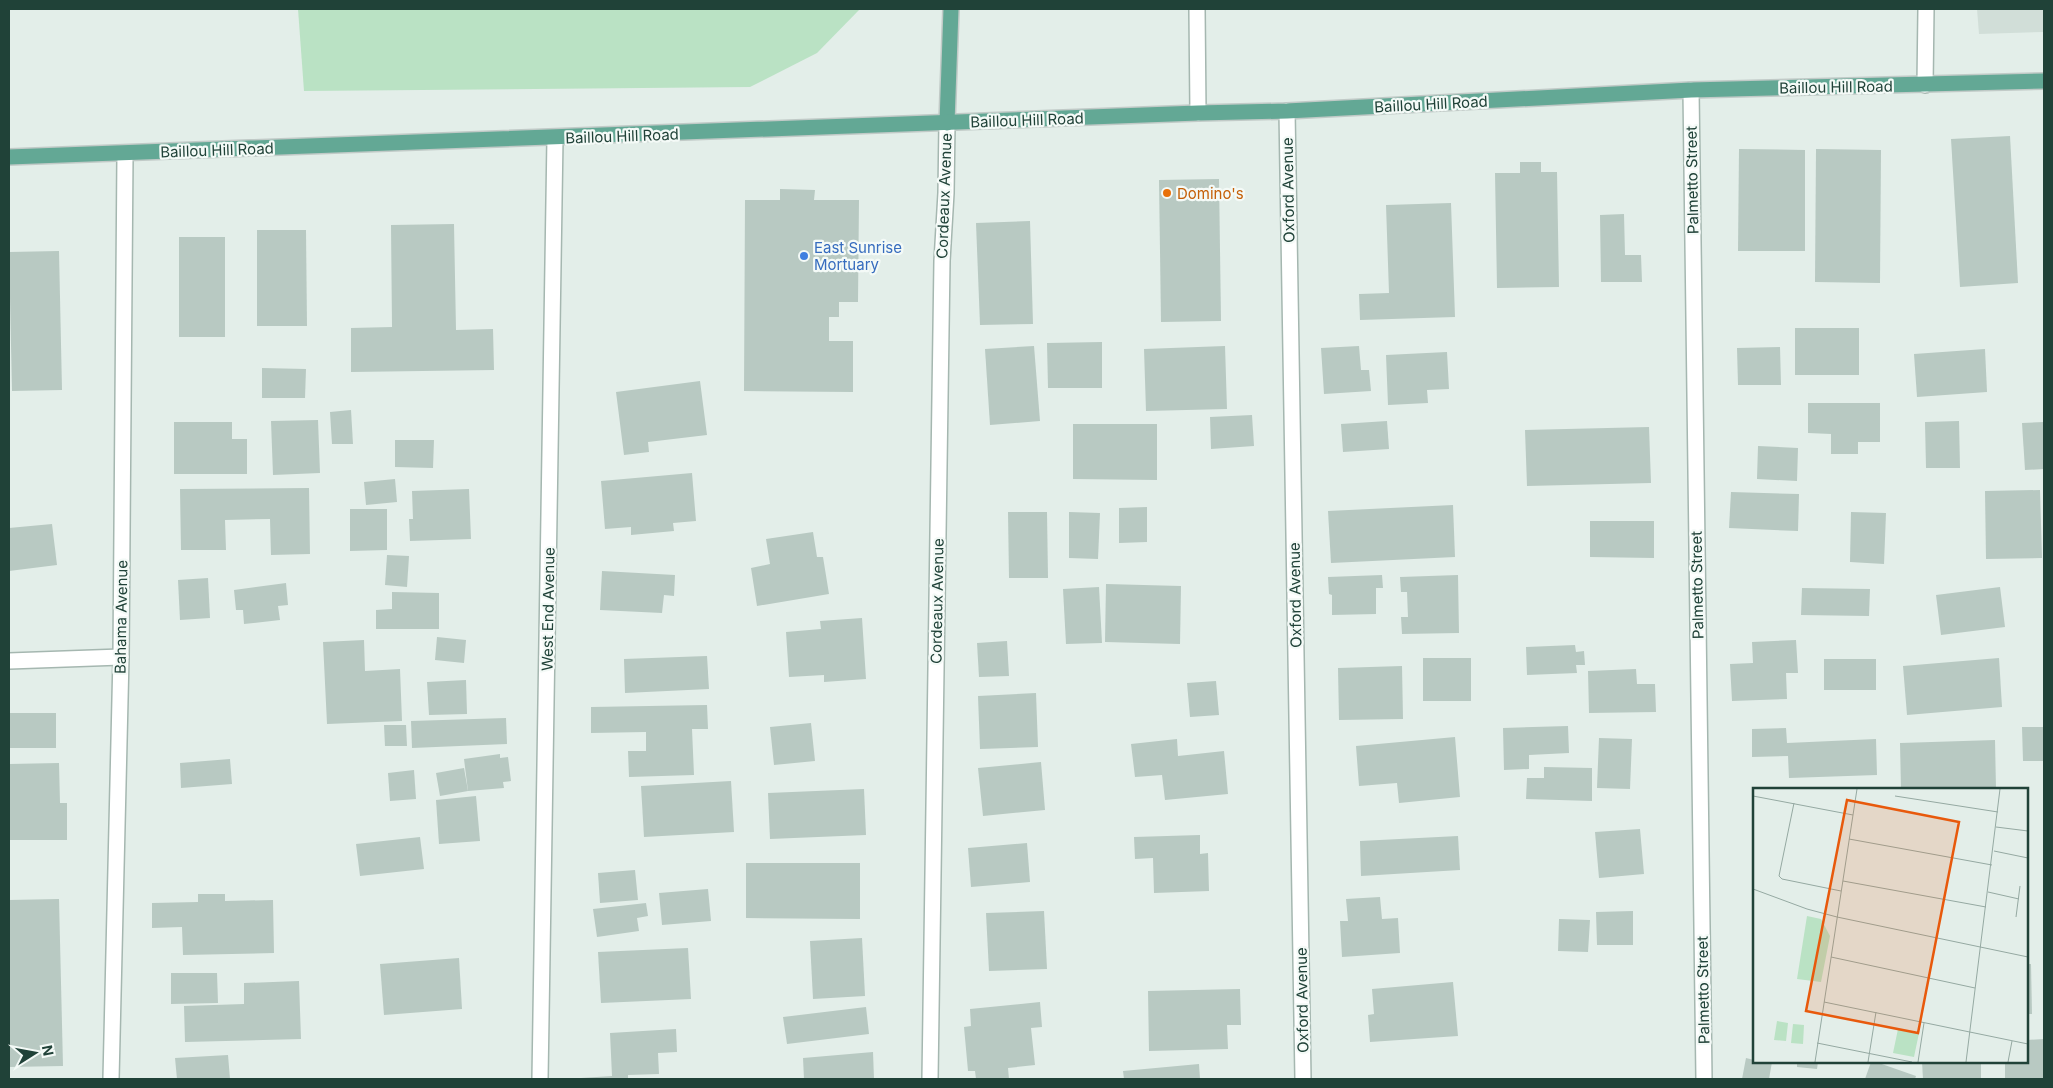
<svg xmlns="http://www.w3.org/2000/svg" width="2053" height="1088" font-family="Inter,sans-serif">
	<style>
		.built { fill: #d1ded8 }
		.green { fill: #bae2c4 }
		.building { fill: #b8c9c2 }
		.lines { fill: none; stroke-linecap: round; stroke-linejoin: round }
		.minor-casing { stroke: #a5b7b0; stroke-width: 18 }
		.major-casing { stroke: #c1cac7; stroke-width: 18 }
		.minor { stroke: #fff; stroke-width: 15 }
		.major { stroke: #63a895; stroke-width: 15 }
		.food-dot { fill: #e8710a; stroke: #f4faf7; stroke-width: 2 }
		.shop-dot { fill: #3f7fe0; stroke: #f4faf7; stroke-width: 2 }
		.labels { text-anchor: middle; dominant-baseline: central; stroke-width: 4.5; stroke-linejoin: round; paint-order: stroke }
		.street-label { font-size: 15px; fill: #204238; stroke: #f4faf7 }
		.food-label { font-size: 15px; fill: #c56008; stroke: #f4faf7; text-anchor: start }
		.shop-label { font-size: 15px; fill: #366cbe; stroke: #f4faf7; text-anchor: start }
		.inset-road { fill: none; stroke: #95a9a2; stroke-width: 1 }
		.view { fill: #e8590c; fill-opacity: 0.15; stroke: #e8590c; stroke-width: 2.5 }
		.inset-edge { fill: none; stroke: #204238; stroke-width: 2.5 }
	</style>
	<rect width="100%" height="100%" fill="#e3eee9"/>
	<polygon class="built" points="1977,9 2044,9 2044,32 1979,34"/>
	<polygon class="green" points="298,9 860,9 817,53 750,87 304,91"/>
	<g class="building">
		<polygon points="2010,136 2018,283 1960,287 1951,139"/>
		<polygon points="1739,149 1805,150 1805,251 1738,251"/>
		<polygon points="1816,149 1881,150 1880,283 1815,282"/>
		<polygon points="1520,162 1541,162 1541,172 1557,172 1559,287 1497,288 1495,173 1520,173"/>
		<polygon points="1219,179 1221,321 1161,322 1159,180"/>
		<polygon points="780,189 815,190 814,200 859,200 858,302 839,302 839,317 829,317 829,341 853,341 853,392 744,391 745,200 780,200"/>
		<polygon points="1451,203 1455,317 1360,320 1359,294 1389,293 1386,205"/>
		<polygon points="1624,214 1625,255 1641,255 1642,282 1601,282 1600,215"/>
		<polygon points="1030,221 1033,324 980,325 976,223"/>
		<polygon points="454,224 456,330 493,329 494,370 351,372 351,328 392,327 391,225"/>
		<polygon points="257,230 306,230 307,326 257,326"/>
		<rect x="179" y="237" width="46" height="100"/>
		<polygon points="59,251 62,390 12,391 9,252"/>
		<rect x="1795" y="328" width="64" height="47"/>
		<polygon points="1102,342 1102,388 1048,388 1047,343"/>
		<polygon points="1034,346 1040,421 990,425 985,349"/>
		<polygon points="1225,346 1227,409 1146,411 1144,349"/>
		<polygon points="1359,346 1361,370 1369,370 1371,391 1324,394 1321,348"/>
		<polygon points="1780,347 1781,385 1738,385 1737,348"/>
		<polygon points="1985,349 1987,392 1917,397 1914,354"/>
		<polygon points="1447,352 1449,389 1427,390 1428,403 1388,405 1386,355"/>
		<polygon points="262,368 306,369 305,398 262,398"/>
		<polygon points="700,381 707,435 648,442 649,452 624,455 616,392"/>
		<polygon points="1808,403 1880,403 1880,442 1858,442 1858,454 1831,454 1831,434 1808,433"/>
		<polygon points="351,410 353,444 332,444 330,412"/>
		<polygon points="1252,415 1254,446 1211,449 1210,417"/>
		<polygon points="318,420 320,473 273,475 271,421"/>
		<polygon points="1387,421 1389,449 1343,452 1341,424"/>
		<polygon points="1959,421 1960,468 1926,468 1925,422"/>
		<polygon points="174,422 232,422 232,439 247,439 247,474 174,474"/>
		<polygon points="2044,422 2044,469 2025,470 2022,423"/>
		<polygon points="1073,424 1157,424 1157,480 1073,479"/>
		<polygon points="1649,427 1651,483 1527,486 1525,430"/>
		<polygon points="395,440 434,440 433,468 395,467"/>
		<polygon points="1758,446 1798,448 1797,481 1757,479"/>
		<polygon points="692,473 696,521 673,523 674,531 631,535 631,527 605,529 601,481"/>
		<polygon points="395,479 397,502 366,505 364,482"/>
		<polygon points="309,488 310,554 271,555 270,519 225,520 226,550 181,550 180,489"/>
		<polygon points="469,489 471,539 410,541 409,519 413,519 412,491"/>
		<polygon points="2040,490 2042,558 1986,559 1985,491"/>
		<polygon points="1731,492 1799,494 1798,531 1729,528"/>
		<polygon points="1453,505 1455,557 1331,563 1328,511"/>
		<polygon points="1147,507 1147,542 1119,543 1119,508"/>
		<polygon points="350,509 387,509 387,550 350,551"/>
		<polygon points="1008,512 1047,512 1048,578 1009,578"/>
		<polygon points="1069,512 1100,513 1098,559 1069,558"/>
		<polygon points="1851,512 1886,513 1884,564 1850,562"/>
		<polygon points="1590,521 1654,521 1654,558 1590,557"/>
		<polygon points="52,524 57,565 9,571 9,528"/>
		<polygon points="813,532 817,557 823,557 829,594 757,606 751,568 770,564 766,539"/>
		<polygon points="387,555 409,556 407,587 385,585"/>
		<polygon points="602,571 675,575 674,596 664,595 662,613 600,610"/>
		<polygon points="1382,575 1383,588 1376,588 1376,614 1332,615 1332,595 1329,594 1328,577"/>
		<polygon points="1458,575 1459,633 1402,634 1401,617 1408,617 1407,592 1401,592 1400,577"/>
		<polygon points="208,578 210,618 180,620 178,580"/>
		<polygon points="286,583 288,605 278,606 280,620 244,624 243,610 236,610 234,590"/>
		<polygon points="1106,584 1181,586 1180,644 1105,642"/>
		<polygon points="1099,587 1102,643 1066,644 1063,589"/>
		<polygon points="2000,587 2005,627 1941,635 1936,595"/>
		<polygon points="1802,588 1870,589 1869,616 1801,615"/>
		<polygon points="392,592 439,593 439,629 376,629 376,610 392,609"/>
		<polygon points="862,618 866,679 824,682 824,675 789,677 786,632 821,629 820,621"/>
		<polygon points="437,637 466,640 464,663 435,660"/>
		<polygon points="364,640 365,671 400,669 402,721 327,724 323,642"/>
		<polygon points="1796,640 1798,673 1786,673 1787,699 1732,701 1730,664 1753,663 1752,642"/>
		<polygon points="1007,641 1009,676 979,677 977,643"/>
		<polygon points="1575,645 1576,652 1584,651 1585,665 1576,665 1577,673 1527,675 1526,647"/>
		<polygon points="707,656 709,689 625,693 624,659"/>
		<rect x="1423" y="658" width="48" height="43"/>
		<polygon points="1999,658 2002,707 1907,715 1903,666"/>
		<rect x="1824" y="659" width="52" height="31"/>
		<polygon points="1402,666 1403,719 1339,720 1338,668"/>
		<polygon points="1636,669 1637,684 1655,684 1656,712 1589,713 1588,671"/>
		<polygon points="466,680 467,714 429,715 427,682"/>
		<polygon points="1216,681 1219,715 1190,717 1187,683"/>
		<polygon points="1036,693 1038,747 980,749 978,696"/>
		<polygon points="707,705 708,729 692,729 694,775 629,777 628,751 646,751 646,732 591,733 591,707"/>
		<rect x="9" y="713" width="47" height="35"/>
		<polygon points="506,718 507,744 412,748 411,721"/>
		<polygon points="811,723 815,761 774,765 770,727"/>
		<polygon points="384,725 406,725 407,746 385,746"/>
		<polygon points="1568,726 1569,753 1529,755 1529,769 1504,770 1503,728"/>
		<polygon points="2022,727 2044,727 2044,761 2023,761"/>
		<polygon points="1786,728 1787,743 1876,739 1877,775 1789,778 1788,756 1752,757 1752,729"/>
		<polygon points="1455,737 1460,797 1399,803 1397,783 1359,786 1356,746"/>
		<polygon points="1599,738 1632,739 1630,789 1597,788"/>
		<polygon points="1177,739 1178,756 1224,751 1228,794 1165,800 1162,775 1135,777 1131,744"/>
		<polygon points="1995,740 1996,789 1901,789 1900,743"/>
		<polygon points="500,754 500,758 508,757 511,781 503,782 504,788 468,791 464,759"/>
		<polygon points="230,759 232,784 181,788 180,763"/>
		<polygon points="1041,762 1045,810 983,816 978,768"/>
		<polygon points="59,763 60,803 67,803 67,840 9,840 9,764"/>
		<polygon points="1544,767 1592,768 1592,801 1526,799 1527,778 1544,778"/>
		<polygon points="464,768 468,791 440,796 436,773"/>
		<polygon points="414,770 416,799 390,801 388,773"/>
		<polygon points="731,781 734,832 644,837 641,786"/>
		<polygon points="864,789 866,835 770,839 768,793"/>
		<polygon points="476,796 480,841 439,844 436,800"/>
		<polygon points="1640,829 1644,874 1599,878 1595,832"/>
		<polygon points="1200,835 1200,854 1208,853 1209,891 1154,893 1153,858 1135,859 1134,837"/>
		<polygon points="1458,836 1460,870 1361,876 1360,841"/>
		<polygon points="420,837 424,869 360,876 356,844"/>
		<polygon points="1027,843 1030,882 971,887 968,848"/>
		<polygon points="746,863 860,863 860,919 746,918"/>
		<polygon points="635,870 638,900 600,903 598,873"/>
		<polygon points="708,889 711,921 662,925 659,893"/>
		<polygon points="198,894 225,894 225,901 273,900 274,953 183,955 182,927 152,928 152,903 198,902"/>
		<polygon points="1380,897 1382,919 1398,918 1400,953 1342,957 1340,921 1348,921 1346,899"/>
		<polygon points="59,899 63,1066 9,1067 9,900"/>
		<polygon points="646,903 648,916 637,918 639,931 597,937 593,909"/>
		<polygon points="1044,911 1047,969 989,971 986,913"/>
		<polygon points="1633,911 1633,945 1597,945 1596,912"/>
		<polygon points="1559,919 1590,920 1588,952 1558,951"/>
		<polygon points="862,938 865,996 813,999 810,941"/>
		<polygon points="688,948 691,999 601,1003 598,952"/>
		<polygon points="459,958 462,1009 384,1015 380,964"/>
		<polygon points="2027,964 2031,964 2032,1014 2027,1014"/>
		<polygon points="171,973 217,973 218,1003 171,1004"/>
		<polygon points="299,981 301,1039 185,1042 184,1006 244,1004 244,983"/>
		<polygon points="1453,982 1458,1036 1370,1042 1368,1015 1374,1014 1372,989"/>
		<polygon points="1240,989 1241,1025 1227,1025 1228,1049 1149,1051 1148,991"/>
		<polygon points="1040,1002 1042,1027 1031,1028 1035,1065 1008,1068 1009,1079 976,1079 975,1071 968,1071 964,1027 971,1026 970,1009"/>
		<polygon points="866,1007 869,1034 787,1044 783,1017"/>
		<polygon points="676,1029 677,1052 658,1053 659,1074 628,1075 628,1079 581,1079 581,1078 612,1076 610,1033"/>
		<polygon points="2044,1039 2044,1079 2005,1079 2005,1062 2027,1062 2027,1040"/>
		<polygon points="873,1052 874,1079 804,1079 803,1058"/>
		<polygon points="228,1055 230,1079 177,1079 175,1058"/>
		<polygon points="1746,1058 1754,1060 1754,1062 1772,1062 1769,1079 1742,1079"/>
		<polygon points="1797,1062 1818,1062 1817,1069 1797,1067"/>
		<polygon points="1871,1062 1876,1062 1916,1076 1915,1079 1865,1079"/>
		<polygon points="1922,1062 1981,1062 1981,1079 1923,1079"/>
		<polygon points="1199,1064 1200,1079 1124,1079 1123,1071"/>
	</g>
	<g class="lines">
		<g class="minor-casing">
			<g id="minor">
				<polyline points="1197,9 1198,113"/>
				<polyline points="1925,85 1926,9"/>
				<polyline points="1691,90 1704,1079"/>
				<polyline points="1287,111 1303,1079"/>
				<polyline points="9,661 121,657"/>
				<polyline points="111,1079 121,657 125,154"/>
				<polyline points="540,1079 555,138"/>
				<polyline points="930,1079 942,261 946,193 947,123"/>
			</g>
		</g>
		<g class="major-casing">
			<g id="major">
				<polyline points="947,123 951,9"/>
				<polyline points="9,157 1198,113 1287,111 1691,90 2044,81"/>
			</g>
		</g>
		<use href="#minor" class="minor"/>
		<use href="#major" class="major"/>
	</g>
	<circle class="food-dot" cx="1167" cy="193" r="5"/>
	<circle class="shop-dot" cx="804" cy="256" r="5"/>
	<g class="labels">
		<g class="street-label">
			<text transform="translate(1836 87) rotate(-1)">Baillou Hill Road</text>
			<text transform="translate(1431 104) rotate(-3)">Baillou Hill Road</text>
			<text transform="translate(1027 120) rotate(-2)">Baillou Hill Road</text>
			<text transform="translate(622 136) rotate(-2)">Baillou Hill Road</text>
			<text transform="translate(217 150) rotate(-2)">Baillou Hill Road</text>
			<text transform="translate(1692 180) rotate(-91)">Palmetto Street</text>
			<text transform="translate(1288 190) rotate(-91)">Oxford Avenue</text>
			<text transform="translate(944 196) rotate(-88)">Cordeaux Avenue</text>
			<text transform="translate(1697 585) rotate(-91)">Palmetto Street</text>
			<text transform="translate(1295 595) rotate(-91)">Oxford Avenue</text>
			<text transform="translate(937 601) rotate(-89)">Cordeaux Avenue</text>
			<text transform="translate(548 609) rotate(-89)">West End Avenue</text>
			<text transform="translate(121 617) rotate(-89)">Bahama Avenue</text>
			<text transform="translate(1703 990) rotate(-91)">Palmetto Street</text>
			<text transform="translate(1302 1000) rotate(-91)">Oxford Avenue</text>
		</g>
		<g class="food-label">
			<text x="1177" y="193">Domino's</text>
		</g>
		<g class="shop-label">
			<text x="814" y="247">East Sunrise<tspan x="814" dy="17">Mortuary</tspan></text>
		</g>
	</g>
	<g transform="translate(1753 788)">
		<rect width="275" height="275" fill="#e3eee9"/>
		<path d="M54,128l14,3 9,17 -9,46 -24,-3zM24,233l11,2 -2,18 -12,-1zM40,236l11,1 -1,19 -12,-1zM145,241l21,4 -5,24 -21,-4z" fill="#bae2c4"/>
		<path class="inset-road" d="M0,8l100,19M142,8l103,16M41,15l-15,73 3,3 59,12M243,39l32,4M96,51l143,26M241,63l34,7M90,93l143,26M0,101l54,20 30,8M235,104l31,7M84,129l191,40M263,129l4,-31M78,169l144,31M71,214l204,42M64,255l95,19M62,274l42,-273M115,274l8,-50M165,274l6,-39M213,274l34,-273M255,274l4,-21"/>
		<path class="view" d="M94,12l112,22 -41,211 -112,-22z"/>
		<rect width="275" height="275" class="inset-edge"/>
	</g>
	<rect width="2053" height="1088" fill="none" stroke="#204238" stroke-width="20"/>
	<g transform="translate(35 1053) rotate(79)" stroke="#f4faf7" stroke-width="4" paint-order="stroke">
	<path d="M0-4L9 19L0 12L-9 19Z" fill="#204238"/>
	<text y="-8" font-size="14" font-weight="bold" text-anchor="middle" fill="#204238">N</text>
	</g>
</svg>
